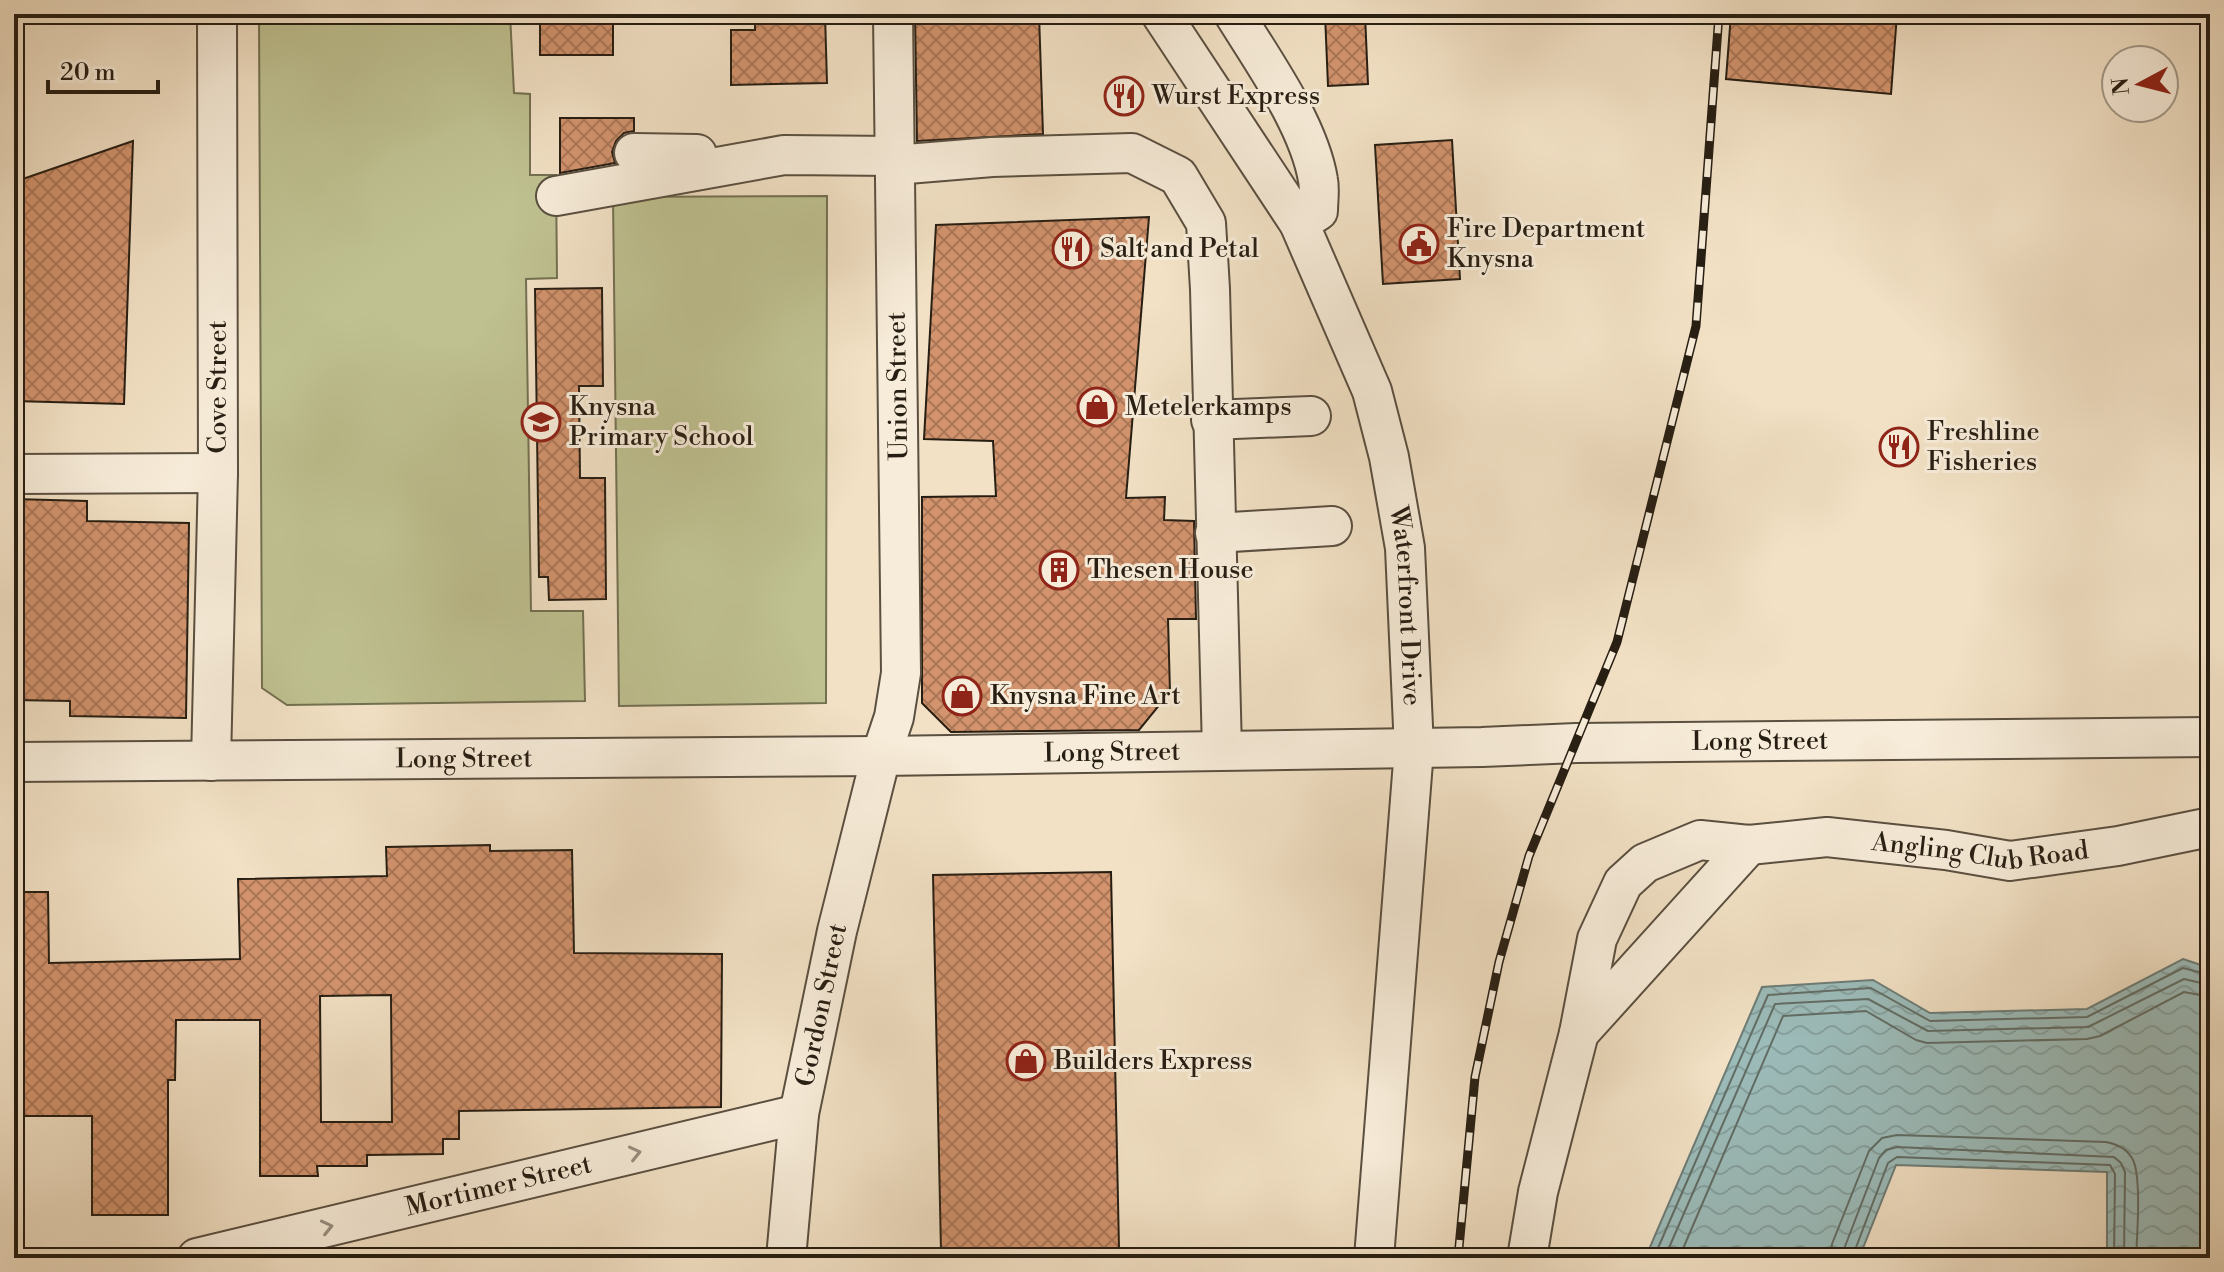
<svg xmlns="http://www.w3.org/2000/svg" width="2224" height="1272" font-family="'Libre Bodoni',serif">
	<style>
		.pitch { fill: #bfc191; stroke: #737052; stroke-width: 2 }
		.water { fill: url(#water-waves); stroke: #6d7d77; stroke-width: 2 }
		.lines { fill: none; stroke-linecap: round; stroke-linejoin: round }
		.shore { stroke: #626d66; stroke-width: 2 }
		.building { fill: url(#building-cross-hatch); stroke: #271e13; stroke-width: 2; fill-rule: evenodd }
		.minor-casing { stroke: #5a4f40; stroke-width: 42 }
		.minor { stroke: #f7ecd9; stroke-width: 38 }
		.rail-casing { stroke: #271e13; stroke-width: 9 }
		.rail { stroke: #f7ecd9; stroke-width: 6; stroke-dasharray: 18; stroke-linecap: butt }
		.oneway { stroke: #998f80 }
		.labels { text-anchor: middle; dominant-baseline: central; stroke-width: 6; stroke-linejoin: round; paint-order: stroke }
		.poi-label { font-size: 26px; fill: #271e13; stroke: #f7ecd9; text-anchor: start }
		.street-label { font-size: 26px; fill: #271e13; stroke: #f7ecd9 }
	</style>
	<defs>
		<pattern id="water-waves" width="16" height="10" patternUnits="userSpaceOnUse" patternTransform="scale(2)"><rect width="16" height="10" fill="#9cbcba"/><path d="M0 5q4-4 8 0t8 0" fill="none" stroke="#86a19f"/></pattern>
		<pattern id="building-cross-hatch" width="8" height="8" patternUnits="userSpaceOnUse" patternTransform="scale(2)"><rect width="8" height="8" fill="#d2936d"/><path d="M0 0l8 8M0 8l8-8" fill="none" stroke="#aa7758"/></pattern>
	</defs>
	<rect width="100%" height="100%" fill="#f2e1c5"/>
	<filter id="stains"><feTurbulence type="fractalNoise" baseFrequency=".0025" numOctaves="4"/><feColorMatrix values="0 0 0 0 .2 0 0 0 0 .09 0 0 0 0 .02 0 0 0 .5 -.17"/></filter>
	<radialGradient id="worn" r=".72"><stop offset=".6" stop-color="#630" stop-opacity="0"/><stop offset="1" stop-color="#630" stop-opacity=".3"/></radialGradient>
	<g class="pitch">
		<polygon points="259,14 510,14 514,93 530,94 530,175 556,175 557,278 526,279 531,611 583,611 585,701 287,705 262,688"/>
		<polygon points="827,196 826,703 619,706 613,197"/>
	</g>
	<polygon class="water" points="2183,959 2210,968 2210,1258 2107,1258 2107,1172 1896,1165 1859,1258 1649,1258 1650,1247 1762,987 1873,980 1930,1013 2087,1009"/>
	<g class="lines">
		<g class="shore">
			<polyline points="1657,1258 1658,1248 1768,995 1871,988 1930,1021 2087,1017 2183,968 2210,975"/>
			<polyline points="1667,1258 1668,1250 1775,1004 1868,999 1928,1031 2088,1027 2184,979 2210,985"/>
			<polyline points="1679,1258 1783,1016 1866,1011 1916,1040 1927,1043 2087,1039 2100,1036 2184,992 2210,997"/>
			<path d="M1830,1258l2,-14 37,-93 13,-13 15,-3 209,7c11,2 20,6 26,16 10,16 5,79 4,100"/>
			<polyline points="1842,1258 1844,1249 1879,1158 1886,1150 1897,1147 2114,1157 2121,1163 2125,1172 2124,1258"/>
			<polyline points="1852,1258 1888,1163 1897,1157 2110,1165 2115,1174 2114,1258"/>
		</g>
	</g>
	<g class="building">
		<rect x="540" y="14" width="73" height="41"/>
		<polygon points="755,14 825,14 827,83 731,85 731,30 755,30"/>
		<polygon points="915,14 1039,14 1043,134 917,141"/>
		<polygon points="1325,14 1365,14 1368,84 1328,86"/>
		<polygon points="1731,14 1897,14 1891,94 1726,79"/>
		<polygon points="560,118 634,118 634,131 624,133 616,141 612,152 615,163 560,173"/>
		<polygon points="1452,140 1460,279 1383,284 1375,145"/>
		<polygon points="133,141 124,404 14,401 14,182"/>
		<polygon points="1149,217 1126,498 1165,497 1164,520 1194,521 1196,619 1168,619 1170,692 1139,730 951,732 922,703 922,497 996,496 993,441 924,439 936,225"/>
		<polygon points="602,288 603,386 579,386 580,478 605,478 606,599 549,600 548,577 539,577 535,289"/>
		<polygon points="14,499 87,501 87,521 189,523 186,718 70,716 70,701 14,700"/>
		<path d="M490,845v6l82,-1 2,103 148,1 -1,153 -262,4v28h-16v15l-76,1v11h-50l1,10h-58v-156h-84l-1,60h-7v135h-76v-99h-78v-224h34l1,71 191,-4 -2,-80 149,-3 -1,-29zM391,995l1,127h-71l-1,-126z"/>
		<polygon points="1111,872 1119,1248 941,1251 933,875"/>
	</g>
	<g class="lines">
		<g class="minor-casing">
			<g id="minor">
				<path id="s1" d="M1161,14l138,209 73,168 17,66 16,91 9,201 -40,509"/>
				<path d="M1234,14c29,47 75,111 84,166 2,10 0,21 0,31l-19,12"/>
				<polyline points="634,153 697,154"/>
				<polyline points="895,165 992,157 1132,153 1178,176 1206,223 1210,289 1222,750"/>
				<polyline points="556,196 784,155 895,156"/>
				<polyline points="1211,420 1311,416"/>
				<polyline points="14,474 218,473"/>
				<polyline points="1215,533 1332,526"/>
				<polyline points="211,761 218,473 217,14"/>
				<path id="s2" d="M14,762l867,-6 601,-9 94,-4 634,-6"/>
				<polyline points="1579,1033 1749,845"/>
				<path id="s3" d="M197,1258l602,-144"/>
				<path id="s4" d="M786,1258l13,-144 38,-183 44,-175 13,-39 7,-44 -8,-659"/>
				<path id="s5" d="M1527,1258l11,-66 41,-159 18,-94 26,-56 22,-20 55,-23 49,5 78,-8 119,13 64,11 108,-15 92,-19"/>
			</g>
		</g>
		<use href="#minor" class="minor"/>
		<g class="rail-casing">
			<polyline id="rail" points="1458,1258 1475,1077 1499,962 1529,856 1617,642 1696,326 1719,14"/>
		</g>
		<use href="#rail" class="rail"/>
	</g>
	<defs><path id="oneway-chevron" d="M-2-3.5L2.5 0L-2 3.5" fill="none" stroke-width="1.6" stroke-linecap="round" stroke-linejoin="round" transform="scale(2)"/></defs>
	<g class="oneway">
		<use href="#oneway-chevron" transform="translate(635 1153) rotate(-13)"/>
		<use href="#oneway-chevron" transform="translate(327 1227) rotate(-13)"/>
	</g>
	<defs>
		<g id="restaurant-ring" transform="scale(2)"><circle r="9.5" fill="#f7ecd9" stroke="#8f2418" stroke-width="1.5"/><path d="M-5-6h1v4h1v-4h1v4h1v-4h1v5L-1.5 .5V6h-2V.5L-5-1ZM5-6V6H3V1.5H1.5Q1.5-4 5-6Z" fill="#8f2418"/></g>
		<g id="civic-ring" transform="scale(2)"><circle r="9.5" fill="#f7ecd9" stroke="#8f2418" stroke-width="1.5"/><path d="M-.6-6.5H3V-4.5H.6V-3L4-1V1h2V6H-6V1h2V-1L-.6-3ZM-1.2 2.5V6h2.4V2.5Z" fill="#8f2418"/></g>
		<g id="shop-ring" transform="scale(2)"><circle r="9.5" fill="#f7ecd9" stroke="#8f2418" stroke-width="1.5"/><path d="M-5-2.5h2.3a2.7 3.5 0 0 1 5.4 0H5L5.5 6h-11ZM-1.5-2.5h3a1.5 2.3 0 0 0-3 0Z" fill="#8f2418"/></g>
		<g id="school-ring" transform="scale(2)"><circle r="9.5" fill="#f7ecd9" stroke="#8f2418" stroke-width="1.5"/><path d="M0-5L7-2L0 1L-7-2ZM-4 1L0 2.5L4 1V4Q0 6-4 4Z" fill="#8f2418"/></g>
		<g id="building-ring" transform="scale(2)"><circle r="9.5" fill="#f7ecd9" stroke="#8f2418" stroke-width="1.5"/><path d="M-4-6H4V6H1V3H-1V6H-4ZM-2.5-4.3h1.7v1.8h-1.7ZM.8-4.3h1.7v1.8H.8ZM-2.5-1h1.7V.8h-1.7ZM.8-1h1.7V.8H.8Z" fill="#8f2418"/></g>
	</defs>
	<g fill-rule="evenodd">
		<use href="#restaurant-ring" x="1124" y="96"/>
		<use href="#civic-ring" x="1419" y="244"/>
		<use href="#restaurant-ring" x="1072" y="249"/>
		<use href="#shop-ring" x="1097" y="407"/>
		<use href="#school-ring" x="541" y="422"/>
		<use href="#restaurant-ring" x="1899" y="447"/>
		<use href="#building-ring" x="1059" y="570"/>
		<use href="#shop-ring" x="962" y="696"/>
		<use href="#shop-ring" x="1026" y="1061"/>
	</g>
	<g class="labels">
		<g class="poi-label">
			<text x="1152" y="96">Wurst Express</text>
			<text x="1447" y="229">Fire Department<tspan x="1447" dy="30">Knysna</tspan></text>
			<text x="1100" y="249">Salt and Petal</text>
			<text x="569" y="407">Knysna<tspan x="569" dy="30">Primary School</tspan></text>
			<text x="1125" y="407">Metelerkamps</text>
			<text x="1927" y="432">Freshline<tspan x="1927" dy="30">Fisheries</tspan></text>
			<text x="1087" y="570">Thesen House</text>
			<text x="990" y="696">Knysna Fine Art</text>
			<text x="1054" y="1061">Builders Express</text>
		</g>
		<g class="street-label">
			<text transform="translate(898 386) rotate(-91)">Union Street</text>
			<text transform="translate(218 387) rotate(-90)">Cove Street</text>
			<text stroke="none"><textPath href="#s1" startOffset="652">Waterfront Drive</textPath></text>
			<text stroke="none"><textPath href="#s2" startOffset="1746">Long Street</textPath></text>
			<text stroke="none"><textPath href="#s2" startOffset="1098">Long Street</textPath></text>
			<text stroke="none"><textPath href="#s2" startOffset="450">Long Street</textPath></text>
			<text stroke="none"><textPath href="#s5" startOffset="760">Angling Club Road</textPath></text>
			<text stroke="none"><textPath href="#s4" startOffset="256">Gordon Street</textPath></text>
			<text stroke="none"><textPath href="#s3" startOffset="310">Mortimer Street</textPath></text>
		</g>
	</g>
	<rect width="2224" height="1272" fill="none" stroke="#f2e1c5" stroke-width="48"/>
	<rect x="16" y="16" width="2192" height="1240" fill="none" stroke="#271e13" stroke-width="4"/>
	<rect x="24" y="24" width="2176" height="1224" fill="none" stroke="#271e13" stroke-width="2"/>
	<g transform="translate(2140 84) rotate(263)"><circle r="38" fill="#f7ecd9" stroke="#a49a8a" stroke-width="2"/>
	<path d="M0-6L14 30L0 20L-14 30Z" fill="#8f2418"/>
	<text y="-12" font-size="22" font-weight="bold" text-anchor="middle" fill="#271e13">N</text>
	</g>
	<path d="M48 80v12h110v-12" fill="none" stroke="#271e13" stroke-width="4"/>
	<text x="60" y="80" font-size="24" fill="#271e13" stroke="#f7ecd9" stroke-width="6" paint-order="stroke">20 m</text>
	<rect width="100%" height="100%" filter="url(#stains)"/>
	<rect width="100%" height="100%" fill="url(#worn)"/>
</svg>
